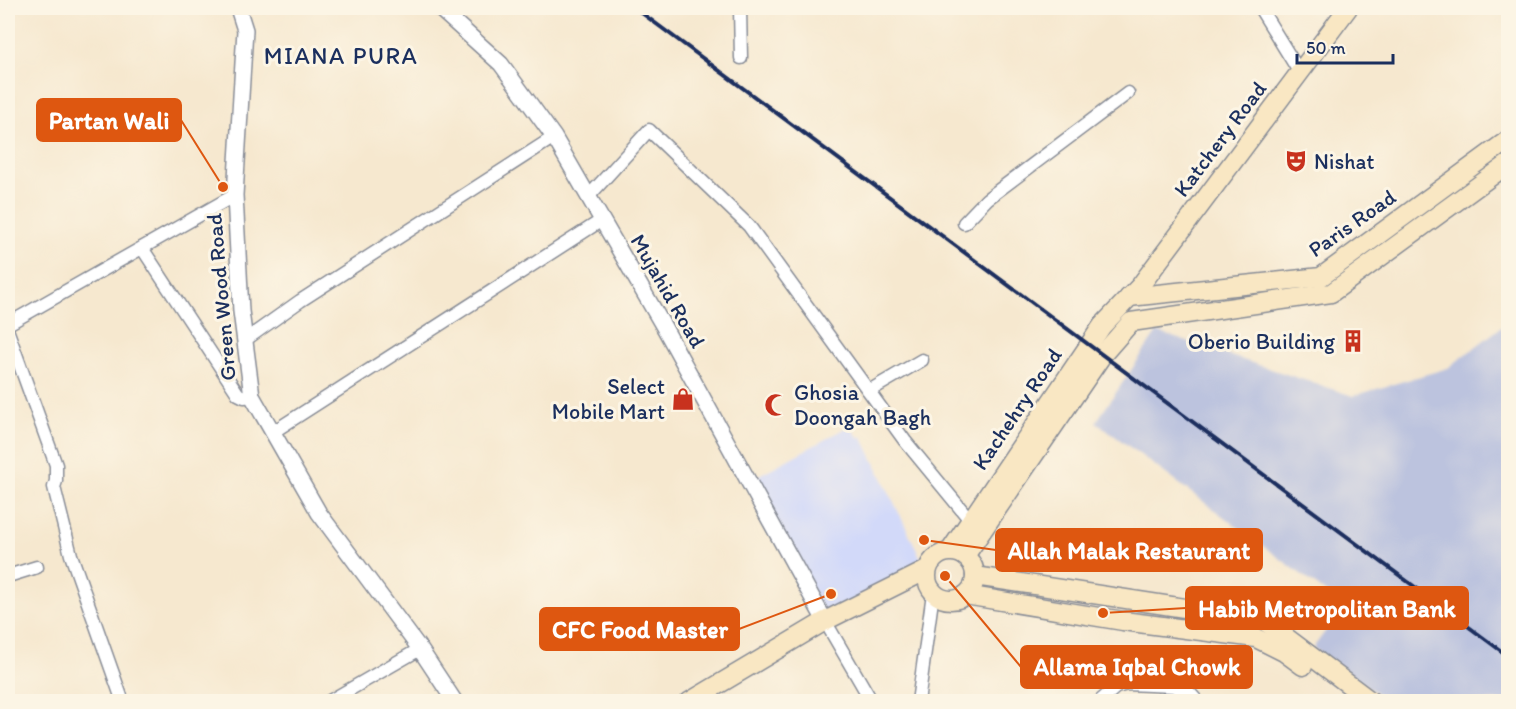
<svg xmlns="http://www.w3.org/2000/svg" width="1516" height="709" font-family="Itim,sans-serif">
	<style>
		.built { fill: #d2d9f9 }
		.industrial { fill: #bcc3de }
		.lines { fill: none; stroke-linecap: round; stroke-linejoin: round }
		.minor-casing { stroke: #888c96; stroke-width: 15 }
		.tertiary-casing { stroke: #888c96; stroke-width: 18 }
		.secondary-casing { stroke: #888c96; stroke-width: 21 }
		.minor { stroke: #fff; stroke-width: 12 }
		.tertiary { stroke: #fff; stroke-width: 15 }
		.secondary { stroke: #f9e7c3; stroke-width: 18 }
		.rail { stroke: #1b2f5e; stroke-width: 4 }
		.labels { text-anchor: middle; dominant-baseline: central; stroke-width: 6; stroke-linejoin: round; paint-order: stroke }
		.street-label { font-size: 22px; fill: #1b2f5e; stroke: #fcf5e5 }
		.poi-label { font-size: 22px; fill: #1b2f5e; stroke: #fcf5e5; text-anchor: start }
		.neighbourhood-label { font-size: 24px; letter-spacing: 1.5px; fill: #1b2f5e; stroke: #fcf5e5 }
		.leader { fill: none; stroke: #de5710; stroke-width: 2 }
		.callout-dot { fill: #de5710; stroke: #fcf5e5; stroke-width: 2 }
		.callout { fill: #de5710; stroke: #de5710; stroke-width: 2 }
		.callout-label { font-size: 24px; text-anchor: middle; font-weight: bold; fill: #fff }
	</style>
	<rect width="100%" height="100%" fill="#fcf5e5"/>
	<filter id="ink" filterUnits="userSpaceOnUse"><feTurbulence type="fractalNoise" baseFrequency=".0167" numOctaves="2"/><feDisplacementMap in="SourceGraphic" scale="12" xChannelSelector="R" yChannelSelector="G"/><feConvolveMatrix kernelMatrix="1 2 1 2 8 2 1 2 1" color-interpolation-filters="sRGB"/></filter>
	<filter id="wash" filterUnits="userSpaceOnUse"><feTurbulence type="fractalNoise" baseFrequency=".008" numOctaves="4" result="noise"/><feDisplacementMap in="SourceGraphic" scale="24" xChannelSelector="R" yChannelSelector="G"/><feGaussianBlur stdDeviation="1.35" result="paint"/><feColorMatrix in="noise" values="0 0 0 0 0 0 0 0 0 0 0 0 0 0 0 0 0 1.4 0 .05"/><feComposite in="paint" operator="in"/></filter>
	<g filter="url(#wash)">
		<rect width="100%" height="100%" fill="#f6e8cf"/>
		<polygon class="built" points="850,426 859,438 862,436 925,567 826,616 750,480"/>
		<polygon class="industrial" points="1508,322 1508,701 1388,701 1313,648 1344,606 1096,422 1157,332 1353,396 1448,368"/>
	</g>
	<g filter="url(#ink)">
		<g class="lines">
			<g class="minor-casing">
				<g id="minor">
					<polyline points="740,8 741,58"/>
					<polyline points="1260,8 1300,73"/>
					<polyline points="588,197 649,130 749,226 905,441 970,520"/>
					<polyline points="964,223 987,199 1128,93"/>
					<polyline points="142,248 238,394 244,397 252,396"/>
					<polyline points="8,324 235,195"/>
					<polyline points="8,332 56,465 56,481 54,487 71,555 123,702"/>
					<polyline points="245,340 300,301 554,137"/>
					<polyline points="869,391 922,360"/>
					<polyline points="273,432 602,220"/>
					<polyline points="8,576 37,567"/>
					<polyline points="825,621 872,702"/>
					<polyline points="328,702 420,649"/>
					<polyline points="918,702 933,593"/>
					<polyline points="1099,702 1116,687 1127,684 1173,686 1188,691 1198,702"/>
				</g>
			</g>
			<g class="tertiary-casing">
				<g id="tertiary">
					<polyline points="238,8 245,30 235,195 241,311 252,396 319,513 420,649 455,702"/>
					<polyline points="439,8 501,64 554,137 665,329 825,621"/>
				</g>
			</g>
			<g class="secondary-casing">
				<g id="secondary">
					<polyline points="1129,297 1321,277 1508,140"/>
					<polyline points="950,551 1102,326 1140,286 1348,8"/>
					<circle cx="951" cy="576" r="24"/>
					<polyline points="965,556 1103,354 1131,322 1331,293 1508,164"/>
					<polyline points="975,576 1263,620 1372,702"/>
					<polyline points="965,595 1123,621 1256,638 1284,652 1303,666"/>
					<polyline points="689,702 825,621 927,570"/>
				</g>
			</g>
			<use href="#minor" class="minor"/>
			<use href="#tertiary" class="tertiary"/>
			<use href="#secondary" class="secondary"/>
			<polyline class="rail" points="635,8 1508,656"/>
		</g>
	</g>
	<defs>
		<g id="theatre-bare" transform="scale(1.8)"><path d="M-5-5.5Q0-4 5-5.5V0Q5 5 0 6Q-5 5-5 0ZM-3.3-2.5H-1v1.5H-3.3ZM1-2.5H3.3v1.5H1ZM-2.8 1Q0 5.5 2.8 1Z" fill="#c8321e" stroke="#fcf5e5" stroke-width="2.5" paint-order="stroke"/></g>
		<g id="building-bare" transform="scale(1.8)"><path d="M-4-6H4V6H1V3H-1V6H-4ZM-2.5-4.3h1.7v1.8h-1.7ZM.8-4.3h1.7v1.8H.8ZM-2.5-1h1.7V.8h-1.7ZM.8-1h1.7V.8H.8Z" fill="#c8321e" stroke="#fcf5e5" stroke-width="2.5" paint-order="stroke"/></g>
		<g id="shop-bare" transform="scale(1.8)"><path d="M-5-2.5h2.3a2.7 3.5 0 0 1 5.4 0H5L5.5 6h-11ZM-1.5-2.5h3a1.5 2.3 0 0 0-3 0Z" fill="#c8321e" stroke="#fcf5e5" stroke-width="2.5" paint-order="stroke"/></g>
		<g id="mosque-bare" transform="scale(1.8)"><path d="M3.5-4.9A6 6 0 1 0 3.5 4.9A5 5 0 1 1 3.5-4.9Z" fill="#c8321e" stroke="#fcf5e5" stroke-width="2.5" paint-order="stroke"/></g>
	</defs>
	<g fill-rule="evenodd">
		<use href="#theatre-bare" x="1296" y="161"/>
		<use href="#building-bare" x="1353" y="341"/>
		<use href="#shop-bare" x="683" y="399"/>
		<use href="#mosque-bare" x="776" y="405"/>
	</g>
	<g class="labels">
		<g class="street-label">
			<text transform="translate(1220 139) rotate(-53)">Katchery Road</text>
			<text transform="translate(1352 223) rotate(-35)">Paris Road</text>
			<text transform="translate(668 291) rotate(60)">Mujahid Road</text>
			<text transform="translate(221 297) rotate(-95)">Green Wood Road</text>
			<text transform="translate(1017 409) rotate(-56)">Kachehry Road</text>
		</g>
		<g class="poi-label">
			<text x="1314" y="161">Nishat</text>
			<text x="1335" y="341" text-anchor="end">Oberio Building</text>
			<text x="665" y="386" text-anchor="end">Select<tspan x="665" dy="25">Mobile Mart</tspan></text>
			<text x="794" y="392">Ghosia<tspan x="794" dy="25">Doongah Bagh</tspan></text>
		</g>
		<g class="neighbourhood-label">
			<text x="341" y="55">MIANA PURA</text>
		</g>
	</g>
	<path class="leader" d="M223 187L181 120M924 540L996 550M1103 613L1186 608M831 594L739 629M945 576L1021 667"/>
	<g class="callout-dot">
		<circle cx="223" cy="187" r="6"/>
		<circle cx="924" cy="540" r="6"/>
		<circle cx="1103" cy="613" r="6"/>
		<circle cx="831" cy="594" r="6"/>
		<circle cx="945" cy="576" r="6"/>
	</g>
	<g class="callout">
		<rect x="37" y="99" width="144" height="42" rx="6"/>
		<rect x="996" y="529" width="266" height="42" rx="6"/>
		<rect x="1186" y="587" width="282" height="42" rx="6"/>
		<rect x="540" y="608" width="199" height="42" rx="6"/>
		<rect x="1021" y="646" width="231" height="42" rx="6"/>
	</g>
	<g class="callout-label">
		<text x="109" y="129">Partan Wali</text>
		<text x="1129" y="559">Allah Malak Restaurant</text>
		<text x="1327" y="617">Habib Metropolitan Bank</text>
		<text x="640" y="638">CFC Food Master</text>
		<text x="1137" y="675">Allama Iqbal Chowk</text>
	</g>
	<rect width="1516" height="709" fill="none" stroke="#fcf5e5" stroke-width="30"/>
	<path d="M1297 54v9h96v-9" fill="none" stroke="#1b2f5e" stroke-width="3"/>
	<text x="1306" y="54" font-size="18" fill="#1b2f5e" stroke="#fcf5e5" stroke-width="4.5" paint-order="stroke">50 m</text>
</svg>
